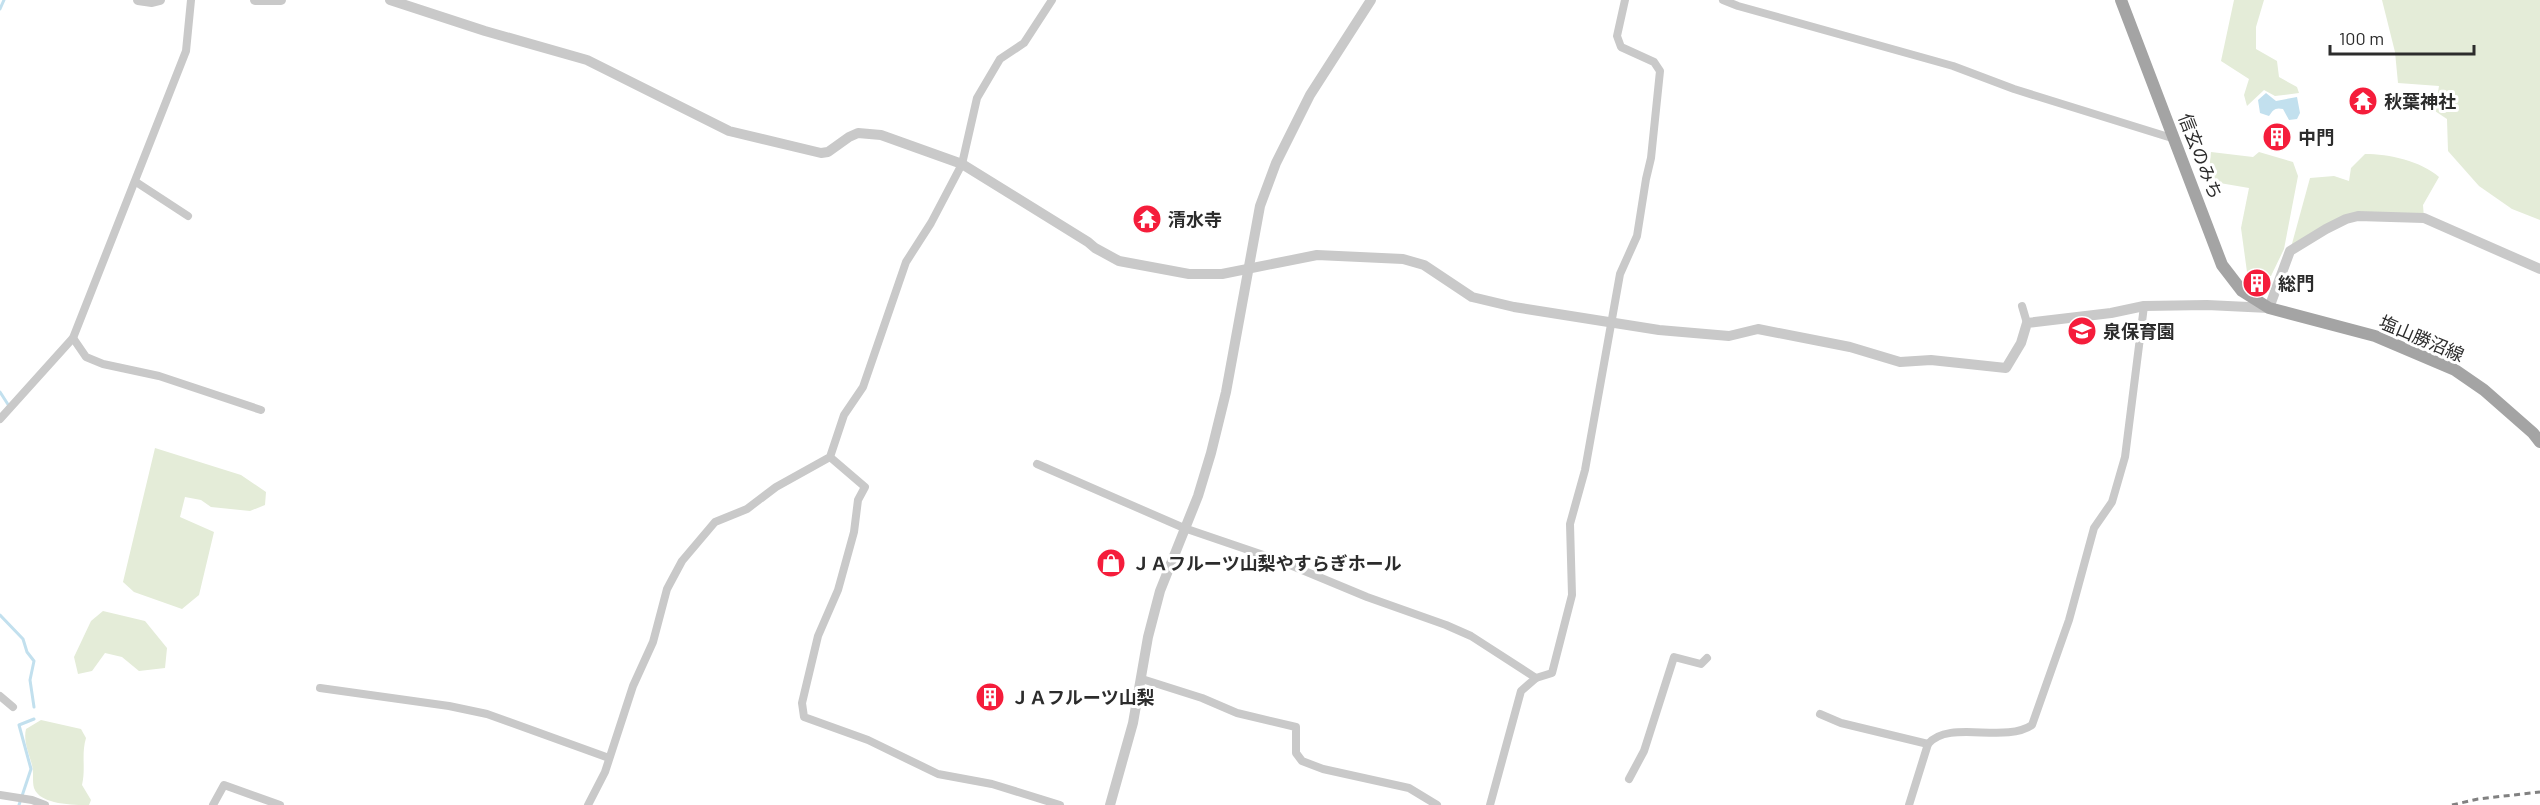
<svg xmlns="http://www.w3.org/2000/svg" width="2540" height="805" font-family="Barlow,'Noto Sans JP',sans-serif">
	<style>
		.green { fill: #e4ecd8 }
		.water { fill: #c2e0ee }
		.lines { fill: none; stroke-linecap: round; stroke-linejoin: round }
		.stream { stroke: #c2e0ee; stroke-width: 3 }
		.minor { stroke: #c9c9c9; stroke-width: 8 }
		.tertiary { stroke: #c9c9c9; stroke-width: 10 }
		.primary { stroke: #a4a4a4; stroke-width: 12 }
		.rail { stroke: #818181; stroke-width: 3; stroke-dasharray: 6 4.5; stroke-linecap: butt }
		.labels { text-anchor: middle; dominant-baseline: central; stroke-width: 6; stroke-linejoin: round; paint-order: stroke }
		.poi-label { font-size: 18px; font-weight: bold; fill: #2c2c2c; stroke: #fff; text-anchor: start }
		.street-label { font-size: 18px; fill: #2c2c2c; stroke: #fff }
	</style>
	<rect width="100%" height="100%" fill="#fff"/>
	<g class="green">
		<polygon points="2234,0 2264,0 2256,27 2256,49 2277,61 2279,77 2297,87 2299,93 2275,96 2264,90 2247,106 2244,95 2249,79 2221,61"/>
		<polygon points="2382,0 2540,0 2540,220 2512,209 2479,186 2448,151 2447,119 2435,111 2439,86 2398,83 2395,52"/>
		<polygon points="2211,152 2253,157 2259,152 2293,162 2298,176 2284,249 2271,276 2247,272 2241,228 2249,188 2208,181"/>
		<path d="M2365,154c24,0 56,7 74,23l-16,28 1,13 -66,-2 -68,35 20,-73 24,-2 15,5 2,-13z"/>
		<polygon points="155,448 241,475 266,492 265,505 250,511 211,507 201,500 185,497 180,517 214,532 199,595 182,609 134,592 123,582"/>
		<polygon points="103,611 145,621 167,648 165,668 139,671 122,657 105,653 92,671 78,674 74,657 91,621"/>
		<path d="M41,720l40,9 5,9c-5,17 0,30 -4,47l9,15 -2,5c-15,0 -49,0 -55,-17 -2,-7 0,-15 -2,-23 -3,-12 -9,-24 -6,-36z"/>
	</g>
	<path class="water" d="M2266,93l10,8 21,-4 3,16 -3,6 -8,1 -6,-11c-8,-2 -10,1 -14,7l-9,-3 -2,-13z"/>
	<g class="lines">
		<g class="stream">
			<polyline points="0,9 4,0"/>
			<polyline points="0,392 9,406"/>
			<polyline points="0,615 23,639 27,652 34,661 30,680 34,707"/>
			<polyline points="19,805 31,769 19,725 34,719"/>
		</g>
		<g class="minor">
			<polyline points="1723,0 1738,6 1953,66 2014,89 2175,139"/>
			<polyline points="136,182 188,216"/>
			<polyline points="2022,306 2027,323"/>
			<polyline points="73,338 86,357 103,364 159,376 261,410"/>
			<polyline points="0,419 73,338 186,51 191,0"/>
			<polyline points="830,457 865,487 858,500 854,532 838,590 818,636 802,703 804,717 868,740 938,774 992,784 1060,805"/>
			<polyline points="1037,464 1184,528 1278,560 1367,597 1446,625 1471,636 1536,678"/>
			<polyline points="1142,679 1202,698 1237,713 1296,727 1296,753 1302,761 1323,769 1409,788 1437,805"/>
			<polyline points="320,688 449,706 487,714 609,758"/>
			<polyline points="0,696 13,707"/>
			<polyline points="1820,714 1841,723 1928,744"/>
			<polyline points="1629,779 1644,751 1674,657 1701,664 1707,658"/>
			<polyline points="0,795 32,800 45,805"/>
			<polyline points="213,805 224,785 280,805"/>
			<polyline points="588,805 605,772 633,686 653,642 667,589 682,561 715,522 747,509 776,487 830,457 844,415 863,387 906,262 931,223 962,164 977,98 1000,59 1024,43 1052,0"/>
			<polyline points="1490,805 1521,691 1536,678 1552,673 1572,595 1570,524 1585,470 1620,274 1637,236 1646,179 1651,158 1660,71 1654,62 1621,47 1617,36 1625,0"/>
			<path d="M1909,805l19,-61c21,-25 76,0 104,-19l37,-105 25,-92 18,-26 13,-45 19,-151"/>
		</g>
		<g class="tertiary">
			<polyline points="138,0 152,2 160,0"/>
			<polyline points="255,0 281,0"/>
			<polyline points="390,0 485,31 587,60 729,131 821,153 828,152 849,137 858,133 881,135 962,164 1088,242 1095,248 1119,261 1189,274 1222,274 1317,255 1403,259 1424,265 1472,297 1514,307 1659,330 1729,336 1758,329 1850,347 1900,362 1931,360 2006,368 2021,343 2027,323 2111,313 2144,306 2207,305 2269,308 2290,251 2326,229 2346,219 2358,216 2424,218 2540,269"/>
			<polyline points="1110,805 1133,723 1148,637 1160,591 1198,496 1211,453 1226,392 1260,206 1276,163 1310,95 1371,0"/>
		</g>
		<polyline class="primary" points="2121,0 2222,265 2242,291 2269,308 2375,336 2455,370 2484,390 2533,433 2540,442"/>
		<polyline class="rail" points="2452,805 2478,799 2540,792"/>
	</g>
	<defs>
		<g id="temple-disc" transform="scale(1.5)"><circle r="9.5" fill="#f51d3b" stroke="#fff"/><path d="M0-6L5-2H3V0L6.5 2.5H4V6H1.5V3h-3V6H-4V2.5H-6.5L-3 0V-2H-5Z" fill="#fff"/></g>
		<g id="building-disc" transform="scale(1.5)"><circle r="9.5" fill="#f51d3b" stroke="#fff"/><path d="M-4-6H4V6H1V3H-1V6H-4ZM-2.5-4.3h1.7v1.8h-1.7ZM.8-4.3h1.7v1.8H.8ZM-2.5-1h1.7V.8h-1.7ZM.8-1h1.7V.8H.8Z" fill="#fff"/></g>
		<g id="school-disc" transform="scale(1.5)"><circle r="9.5" fill="#f51d3b" stroke="#fff"/><path d="M0-5L7-2L0 1L-7-2ZM-4 1L0 2.5L4 1V4Q0 6-4 4Z" fill="#fff"/></g>
		<g id="shop-disc" transform="scale(1.5)"><circle r="9.5" fill="#f51d3b" stroke="#fff"/><path d="M-5-2.5h2.3a2.7 3.5 0 0 1 5.4 0H5L5.5 6h-11ZM-1.5-2.5h3a1.5 2.3 0 0 0-3 0Z" fill="#fff"/></g>
	</defs>
	<g fill-rule="evenodd">
		<use href="#temple-disc" x="2363" y="101"/>
		<use href="#building-disc" x="2277" y="137"/>
		<use href="#temple-disc" x="1147" y="219"/>
		<use href="#building-disc" x="2257" y="283"/>
		<use href="#school-disc" x="2082" y="331"/>
		<use href="#shop-disc" x="1111" y="563"/>
		<use href="#building-disc" x="990" y="697"/>
	</g>
	<g class="labels">
		<g class="poi-label">
			<text x="2384" y="101">秋葉神社</text>
			<text x="2298" y="137">中門</text>
			<text x="1168" y="219">清水寺</text>
			<text x="2278" y="283">総門</text>
			<text x="2103" y="331">泉保育園</text>
			<text x="1132" y="563">ＪＡフルーツ山梨やすらぎホール</text>
			<text x="1011" y="697">ＪＡフルーツ山梨</text>
		</g>
		<g class="street-label">
			<text transform="translate(2201 156) rotate(69)">信玄のみち</text>
			<text transform="translate(2422 338) rotate(23)">塩山勝沼線</text>
		</g>
	</g>
	<path d="M2330 45v9h144v-9" fill="none" stroke="#2c2c2c" stroke-width="3"/>
	<text x="2339" y="45" font-size="18" fill="#2c2c2c" stroke="#ffffff" stroke-width="4.5" paint-order="stroke">100 m</text>
</svg>
